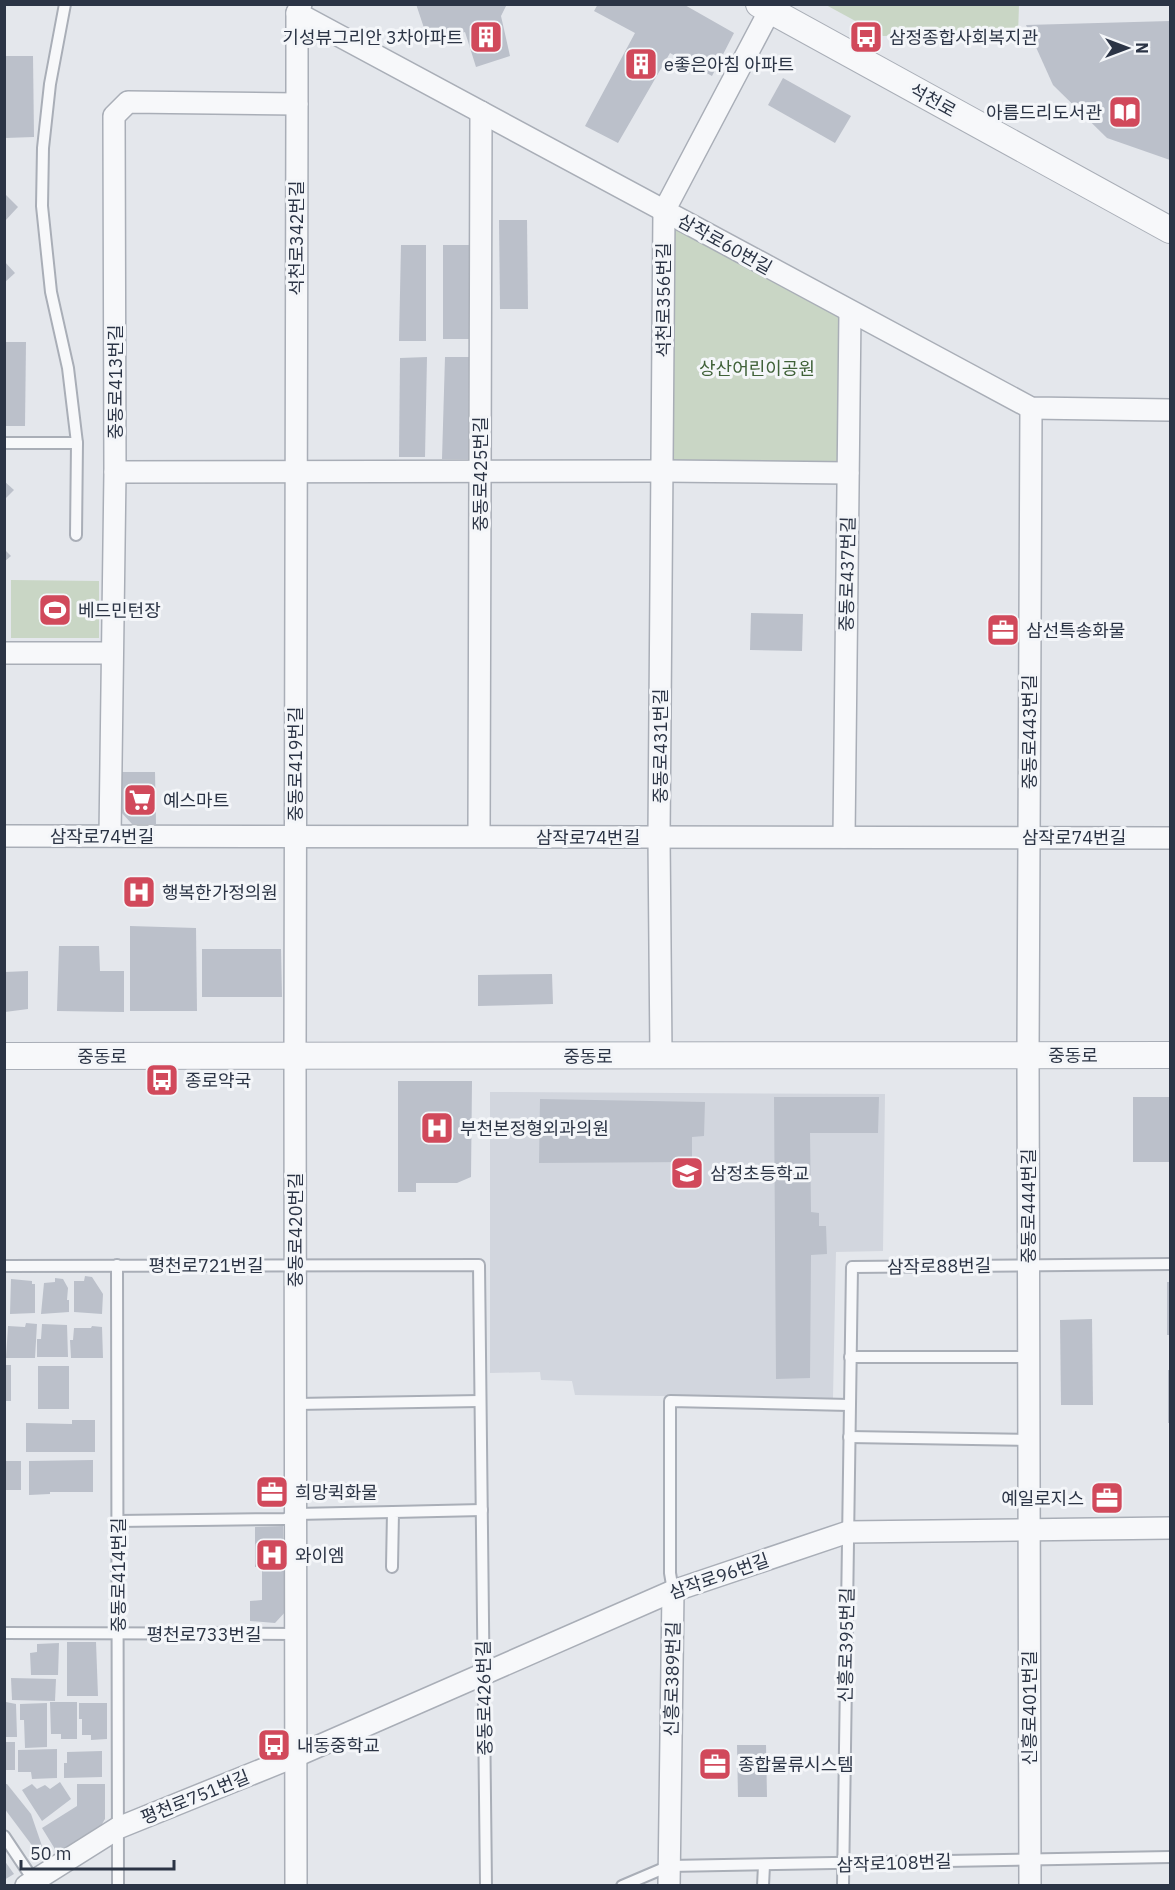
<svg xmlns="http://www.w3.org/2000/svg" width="1175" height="1890" font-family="'IBM Plex Sans','Noto Sans KR',sans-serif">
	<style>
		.built { fill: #d2d6de }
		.green { fill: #c9d6c5 }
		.building { fill: #bbc0ca }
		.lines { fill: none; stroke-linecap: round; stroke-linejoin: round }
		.service-casing { stroke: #a9aeb7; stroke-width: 14 }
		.minor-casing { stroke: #a9aeb7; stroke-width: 24 }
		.tertiary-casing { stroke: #a9aeb7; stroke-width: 28 }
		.service { stroke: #f7f8fa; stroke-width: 10 }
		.minor { stroke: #f7f8fa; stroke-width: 21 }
		.tertiary { stroke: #f7f8fa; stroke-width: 26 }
		.labels { text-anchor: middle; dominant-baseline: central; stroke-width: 6; stroke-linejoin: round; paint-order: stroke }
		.poi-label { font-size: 18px; fill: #2b3445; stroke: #f4f6f9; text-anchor: start }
		.street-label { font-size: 18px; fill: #2b3445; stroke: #f4f6f9 }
		.park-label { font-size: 18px; fill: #3f6138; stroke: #f4f6f9 }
	</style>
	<rect width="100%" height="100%" fill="#e4e7ec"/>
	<polygon class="built" points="490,1092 885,1094 883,1251 836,1252 833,1398 575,1395 572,1381 541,1380 540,1372 490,1373"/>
	<g class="green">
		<polygon points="826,5 1019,5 1018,34 883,36"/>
		<polygon points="664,211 850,312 848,473 662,471"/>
		<polygon points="11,580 99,581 99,638 11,638"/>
	</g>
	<g class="building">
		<polygon points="416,4 507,4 501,16 510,56 476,67 465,32 429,43"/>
		<polygon points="598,4 683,4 734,33 712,76 670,53 618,143 585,126 635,33 594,11"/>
		<polygon points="1170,21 1170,160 1107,138 1053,85 1026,25"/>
		<polygon points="5,56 33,56 34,137 5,138"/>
		<polygon points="783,78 851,116 835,143 768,105"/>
		<polygon points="4,193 18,207 4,222"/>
		<polygon points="499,220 527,220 528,309 500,309"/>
		<polygon points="401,245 426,245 426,341 399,341"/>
		<rect x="443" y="245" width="26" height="94"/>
		<polygon points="4,261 15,273 4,283"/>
		<polygon points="5,342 26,342 25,426 5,426"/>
		<polygon points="427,357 425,457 399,457 400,358"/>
		<polygon points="445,357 469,357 468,459 442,459"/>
		<polygon points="4,481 14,490 4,500"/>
		<polygon points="4,549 11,556 4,562"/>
		<polygon points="751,613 803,614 802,651 750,650"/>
		<polygon points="121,772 155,772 156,824 132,824 121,812"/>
		<polygon points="130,926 196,928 197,1011 130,1011"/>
		<polygon points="59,946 99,946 100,971 124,971 124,1012 57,1011"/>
		<polygon points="202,949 281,949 282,997 202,997"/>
		<polygon points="28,971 28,1009 5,1012 5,972"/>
		<polygon points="552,974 553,1004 478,1006 478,975"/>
		<polygon points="398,1081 472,1081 471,1177 457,1183 416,1183 416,1192 398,1192"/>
		<polygon points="774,1097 879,1097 878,1133 810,1133 811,1212 819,1213 819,1226 826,1226 827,1254 811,1255 810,1378 776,1379"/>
		<rect x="1133" y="1097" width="37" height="65"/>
		<polygon points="540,1099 705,1102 704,1136 692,1137 692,1162 539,1163"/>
		<polygon points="85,1276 92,1277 103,1294 102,1314 74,1312 74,1281 84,1281"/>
		<polygon points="55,1278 63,1279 68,1288 67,1300 69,1300 69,1312 41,1314 44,1283 55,1282"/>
		<polygon points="11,1279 32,1281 32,1284 35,1284 35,1313 10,1314"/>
		<rect x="1167" y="1282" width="3" height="53"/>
		<polygon points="1092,1319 1093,1405 1061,1405 1060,1320"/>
		<polygon points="26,1323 37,1324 35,1358 6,1358 8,1326 25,1327"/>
		<polygon points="42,1324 67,1325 68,1357 37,1357 37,1339 41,1339"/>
		<polygon points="92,1326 102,1327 103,1358 71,1358 70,1340 73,1340 74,1328 91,1328"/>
		<rect x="4" y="1365" width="7" height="36"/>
		<rect x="38" y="1366" width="31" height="43"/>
		<rect x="1168" y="1370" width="2" height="53"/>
		<polygon points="72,1420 95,1420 95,1452 26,1452 26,1423 72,1424"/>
		<polygon points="93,1460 93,1492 50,1492 50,1494 29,1495 29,1461"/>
		<rect x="4" y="1461" width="17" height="29"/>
		<polygon points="283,1526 284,1566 255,1567 255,1527"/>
		<polygon points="287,1569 287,1610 275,1623 250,1621 250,1601 262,1600 262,1570"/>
		<polygon points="67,1642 96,1642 98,1696 67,1696"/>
		<polygon points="59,1643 58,1675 31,1675 30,1653 37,1652 37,1644"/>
		<polygon points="11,1678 56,1679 55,1701 12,1700"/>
		<polygon points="6,1702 16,1704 17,1737 4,1737"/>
		<polygon points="50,1702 77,1702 77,1739 61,1739 61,1734 51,1734"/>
		<polygon points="47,1703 47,1747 25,1748 24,1720 20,1720 20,1704"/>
		<polygon points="79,1703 107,1703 107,1739 91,1740 91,1735 82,1735 82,1719 79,1719"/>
		<rect x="4" y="1742" width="11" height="28"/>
		<polygon points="737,1745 766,1745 767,1797 738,1797"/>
		<polygon points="57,1749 57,1778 32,1779 31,1772 18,1772 18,1750"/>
		<polygon points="102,1751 102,1777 64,1778 64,1763 67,1763 67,1752"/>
		<polygon points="60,1782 71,1799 42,1821 22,1790 32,1784 37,1789 45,1785 50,1789"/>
		<polygon points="4,1784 7,1784 31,1814 42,1846 37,1852 4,1808"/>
		<polygon points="77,1784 105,1784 105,1819 99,1829 58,1854 42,1828 77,1806"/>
		<polygon points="4,1860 14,1874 4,1880"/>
	</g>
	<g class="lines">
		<g class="service-casing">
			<g id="service">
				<polyline points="65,4 50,84 43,148 42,206 51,292 68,368 77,443 76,535"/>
				<polyline points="4,443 77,443"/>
				<polyline points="117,1265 118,1886"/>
				<polyline points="4,1266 479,1265 486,1886"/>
				<polyline points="850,1357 1028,1357"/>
				<polyline points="296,1404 480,1401"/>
				<polyline points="849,1437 1028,1440"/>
				<polyline points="118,1521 285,1519 296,1514 393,1512"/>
				<polyline points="392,1567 393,1512 482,1510"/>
				<polyline points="673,1591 670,1573 670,1401 849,1405"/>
				<polyline points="4,1633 296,1634"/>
				<polyline points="4,1836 34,1881"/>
				<polyline points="622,1886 669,1866 1170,1857"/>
				<polyline points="763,1886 764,1865"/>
				<polyline points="843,1886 852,1267 1170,1264"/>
			</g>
		</g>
		<g class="minor-casing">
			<g id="minor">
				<polyline points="297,13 1031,408 1170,410"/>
				<polyline points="115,472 662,471 848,473"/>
				<polyline points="4,653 112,653"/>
				<polyline points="4,836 1170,838"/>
				<polyline points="110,836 115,472 114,116 128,102 297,104"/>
				<polyline points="479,836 481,112"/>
				<polyline points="844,837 850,312"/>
				<polyline points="661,1056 659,837 664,211 770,10"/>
				<polyline points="26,1886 118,1828 296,1756 673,1591 848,1532 1170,1528"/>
				<polyline points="296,1886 295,1056 297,104 297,13 301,4"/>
				<polyline points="669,1886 673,1591"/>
				<polyline points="1030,1886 1028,1055 1031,408"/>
			</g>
		</g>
		<g class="tertiary-casing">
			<g id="tertiary">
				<polyline points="759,4 1170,230"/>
				<polyline points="4,1056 1170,1055"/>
			</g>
		</g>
		<use href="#service" class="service"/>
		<use href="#minor" class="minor"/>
		<use href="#tertiary" class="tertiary"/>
	</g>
	<defs>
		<g id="building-square" transform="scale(1.725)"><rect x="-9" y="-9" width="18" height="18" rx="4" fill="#d1495b" stroke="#f4f6f9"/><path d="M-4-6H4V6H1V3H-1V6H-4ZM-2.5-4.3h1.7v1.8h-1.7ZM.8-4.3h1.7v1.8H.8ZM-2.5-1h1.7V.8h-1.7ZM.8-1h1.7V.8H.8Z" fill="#fff"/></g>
		<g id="bus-square" transform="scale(1.725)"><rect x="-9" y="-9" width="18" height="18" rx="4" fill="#d1495b" stroke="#f4f6f9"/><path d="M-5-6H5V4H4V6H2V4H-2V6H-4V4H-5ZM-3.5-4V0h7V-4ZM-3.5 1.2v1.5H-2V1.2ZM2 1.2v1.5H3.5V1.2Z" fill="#fff"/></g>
		<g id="library-square" transform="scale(1.725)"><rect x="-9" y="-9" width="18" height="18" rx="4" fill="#d1495b" stroke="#f4f6f9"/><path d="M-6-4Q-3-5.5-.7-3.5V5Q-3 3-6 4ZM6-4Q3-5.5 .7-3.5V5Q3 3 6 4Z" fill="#fff"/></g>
		<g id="stadium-square" transform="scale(1.725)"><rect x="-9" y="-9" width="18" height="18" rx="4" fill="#d1495b" stroke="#f4f6f9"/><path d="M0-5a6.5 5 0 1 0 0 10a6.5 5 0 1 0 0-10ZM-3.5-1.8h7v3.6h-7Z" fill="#fff"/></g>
		<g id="office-square" transform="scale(1.725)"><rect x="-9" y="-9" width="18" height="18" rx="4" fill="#d1495b" stroke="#f4f6f9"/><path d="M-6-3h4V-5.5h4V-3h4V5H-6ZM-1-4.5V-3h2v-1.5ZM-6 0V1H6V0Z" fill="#fff"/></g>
		<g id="supermarket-square" transform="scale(1.725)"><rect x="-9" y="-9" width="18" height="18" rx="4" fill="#d1495b" stroke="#f4f6f9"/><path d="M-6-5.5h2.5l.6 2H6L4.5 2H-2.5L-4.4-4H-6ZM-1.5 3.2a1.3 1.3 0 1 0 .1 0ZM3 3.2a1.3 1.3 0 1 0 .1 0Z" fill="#fff"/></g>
		<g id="hospital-square" transform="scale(1.725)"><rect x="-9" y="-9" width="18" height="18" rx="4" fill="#d1495b" stroke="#f4f6f9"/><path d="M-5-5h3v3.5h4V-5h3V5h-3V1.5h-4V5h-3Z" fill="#fff"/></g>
		<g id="school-square" transform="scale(1.725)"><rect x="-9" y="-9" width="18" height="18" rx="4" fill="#d1495b" stroke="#f4f6f9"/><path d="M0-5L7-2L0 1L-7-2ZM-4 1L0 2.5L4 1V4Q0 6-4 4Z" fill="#fff"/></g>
	</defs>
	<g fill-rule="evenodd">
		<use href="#building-square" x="486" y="37"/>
		<use href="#bus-square" x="866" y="37"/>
		<use href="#building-square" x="641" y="64"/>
		<use href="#library-square" x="1125" y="112"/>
		<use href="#stadium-square" x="55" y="610"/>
		<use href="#office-square" x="1003" y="630"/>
		<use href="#supermarket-square" x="140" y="800"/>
		<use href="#hospital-square" x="139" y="892"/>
		<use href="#bus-square" x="162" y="1080"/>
		<use href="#hospital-square" x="437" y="1128"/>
		<use href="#school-square" x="687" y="1173"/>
		<use href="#office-square" x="272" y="1492"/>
		<use href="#office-square" x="1107" y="1498"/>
		<use href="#hospital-square" x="272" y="1555"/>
		<use href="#bus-square" x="274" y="1745"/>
		<use href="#office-square" x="715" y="1764"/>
	</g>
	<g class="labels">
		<g class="poi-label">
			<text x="463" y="37" text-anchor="end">기성뷰그리안 3차아파트</text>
			<text x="889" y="37">삼정종합사회복지관</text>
			<text x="664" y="64">e좋은아침 아파트</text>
			<text x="1102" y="112" text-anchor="end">아름드리도서관</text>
			<text x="78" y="610">베드민턴장</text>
			<text x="1026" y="630">삼선특송화물</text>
			<text x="163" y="800">예스마트</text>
			<text x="162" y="892">행복한가정의원</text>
			<text x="185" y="1080">종로약국</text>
			<text x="460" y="1128">부천본정형외과의원</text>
			<text x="710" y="1173">삼정초등학교</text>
			<text x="295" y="1492">희망퀵화물</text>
			<text x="1084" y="1498" text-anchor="end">예일로지스</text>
			<text x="295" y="1555">와이엠</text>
			<text x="297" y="1745">내동중학교</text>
			<text x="738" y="1764">종합물류시스템</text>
		</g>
		<g class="street-label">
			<text transform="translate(933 100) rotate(29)">석천로</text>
			<text transform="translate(296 238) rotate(-90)">석천로342번길</text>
			<text transform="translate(725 244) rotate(29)">삼작로60번길</text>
			<text transform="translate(663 300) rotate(-90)">석천로356번길</text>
			<text transform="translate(115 382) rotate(-90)">중동로413번길</text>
			<text transform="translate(480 474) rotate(-90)">중동로425번길</text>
			<text transform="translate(847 574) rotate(-89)">중동로437번길</text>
			<text transform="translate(1029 732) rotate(-90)">중동로443번길</text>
			<text transform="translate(660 746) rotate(-90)">중동로431번길</text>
			<text transform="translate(295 764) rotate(-90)">중동로419번길</text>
			<text x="102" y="836">삼작로74번길</text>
			<text x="588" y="837">삼작로74번길</text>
			<text x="1074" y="837">삼작로74번길</text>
			<text x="1073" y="1055">중동로</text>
			<text x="102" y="1056">중동로</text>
			<text x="588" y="1056">중동로</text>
			<text transform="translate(1028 1206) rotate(-90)">중동로444번길</text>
			<text transform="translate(295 1230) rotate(-90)">중동로420번길</text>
			<text x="206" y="1265">평천로721번길</text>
			<text transform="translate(939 1266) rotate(-1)">삼작로88번길</text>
			<text transform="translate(118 1575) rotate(-90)">중동로414번길</text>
			<text transform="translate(719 1576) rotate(-19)">삼작로96번길</text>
			<text x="204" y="1634">평천로733번길</text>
			<text transform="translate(846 1645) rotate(-89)">신흥로395번길</text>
			<text transform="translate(672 1679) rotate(-89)">신흥로389번길</text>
			<text transform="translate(484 1698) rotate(-91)">중동로426번길</text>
			<text transform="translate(1029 1708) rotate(-90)">신흥로401번길</text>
			<text transform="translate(195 1797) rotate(-22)">평천로751번길</text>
			<text transform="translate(894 1863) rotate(-2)">삼작로108번길</text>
		</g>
		<g class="park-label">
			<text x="757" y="368">상산어린이공원</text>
		</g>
	</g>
	<rect width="1175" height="1890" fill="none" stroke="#2b3445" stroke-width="12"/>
	<g transform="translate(1127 48) rotate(90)" stroke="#f4f6f9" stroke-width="4.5" paint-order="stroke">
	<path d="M0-4.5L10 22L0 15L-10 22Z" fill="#2b3445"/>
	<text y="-9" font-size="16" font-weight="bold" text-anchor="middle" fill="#2b3445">N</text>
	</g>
	<path d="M21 1860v9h153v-9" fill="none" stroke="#2b3445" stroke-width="3"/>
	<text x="30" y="1860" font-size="18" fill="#2b3445" stroke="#f4f6f9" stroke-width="4.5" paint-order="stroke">50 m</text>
</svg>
